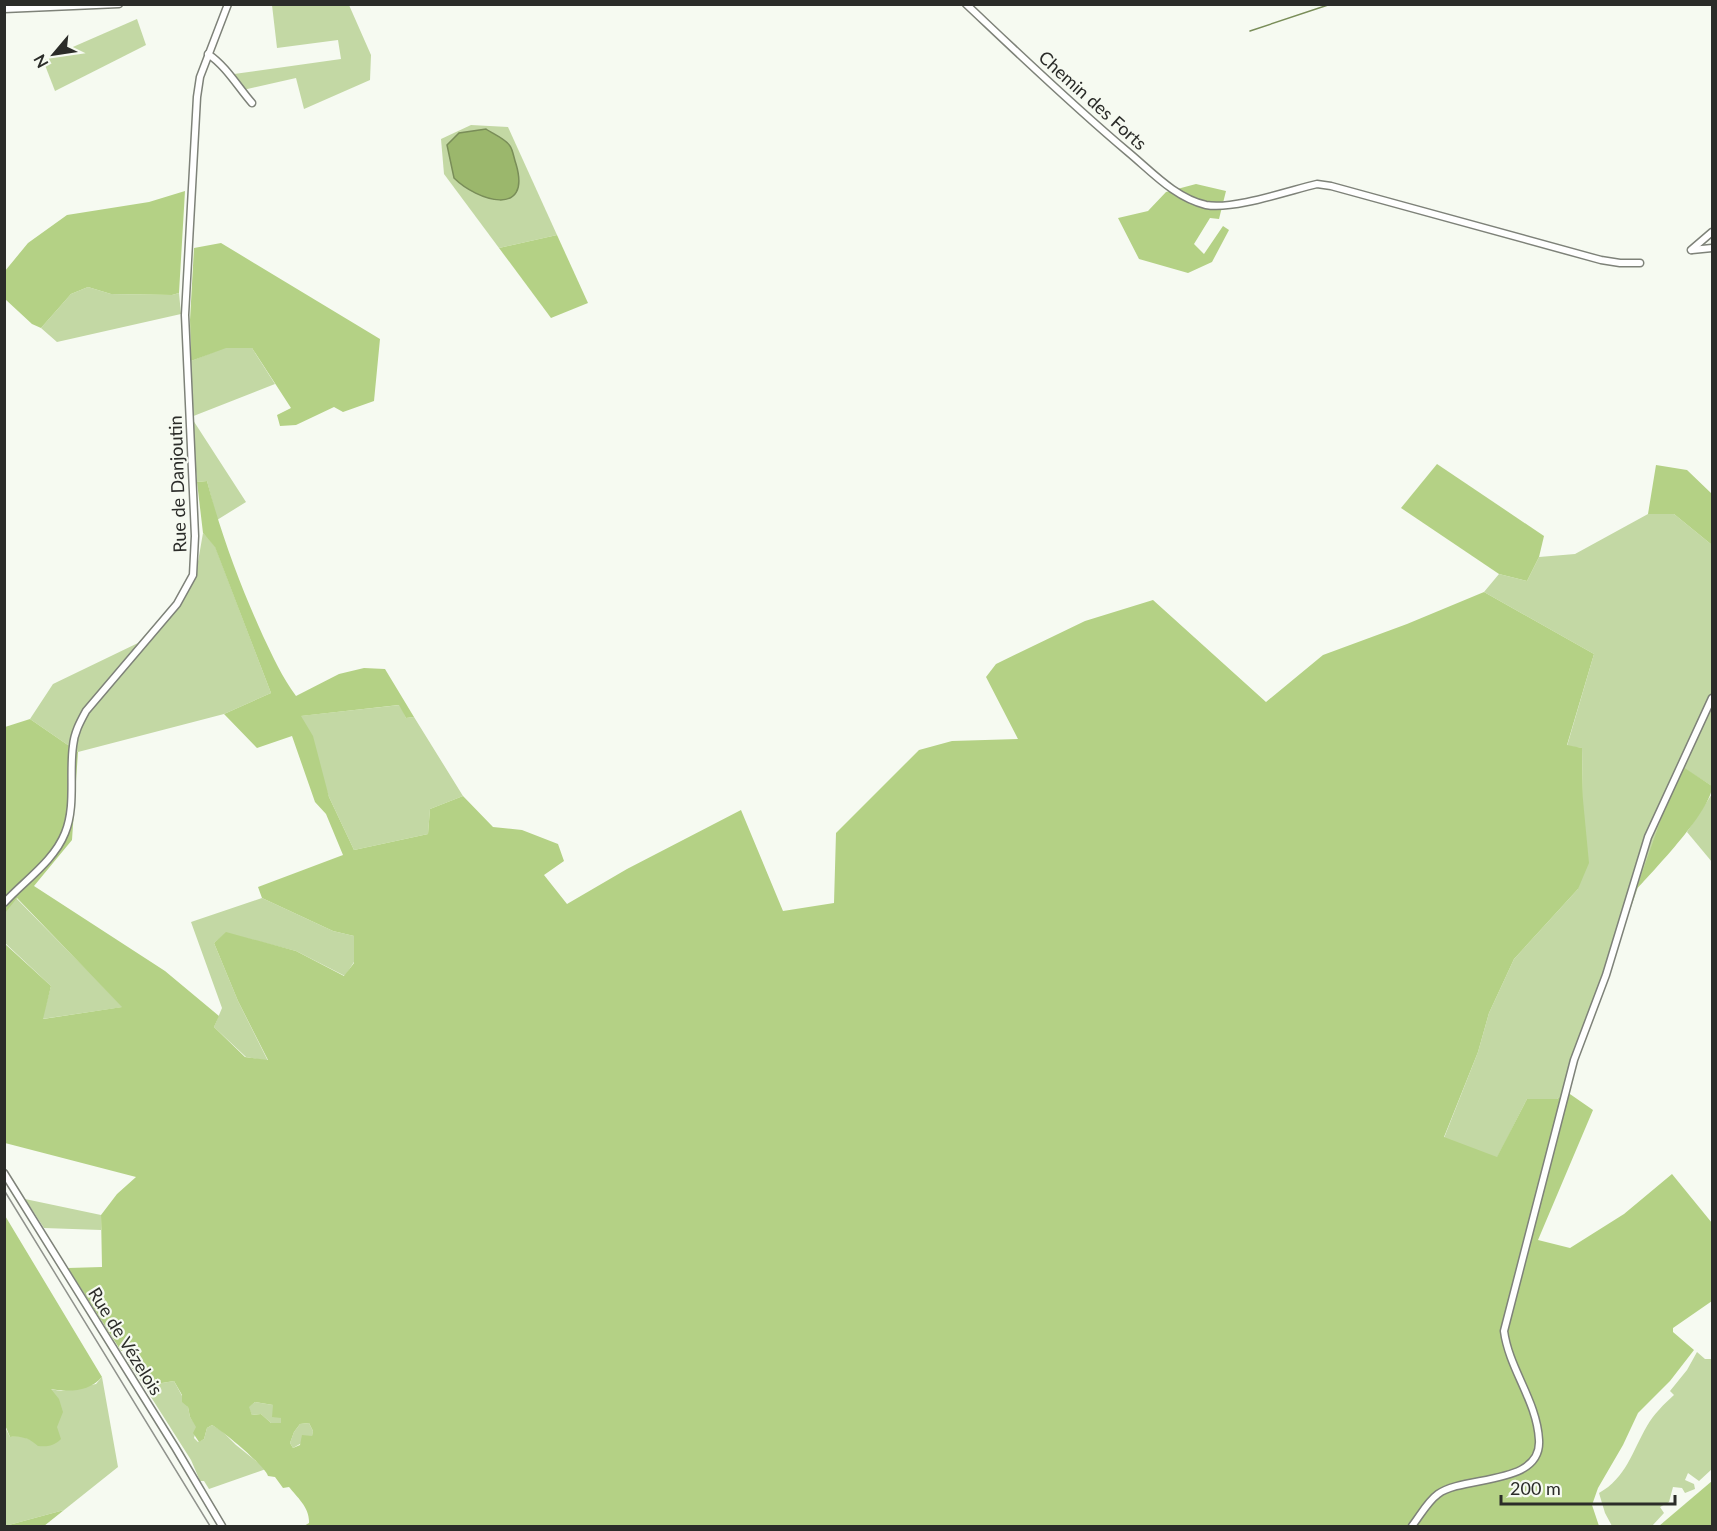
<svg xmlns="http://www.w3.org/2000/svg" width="1717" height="1531" font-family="Lato,sans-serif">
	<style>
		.green { fill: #c3d8a4 }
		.forest { fill: #b4d185; fill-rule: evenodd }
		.water { fill: #9bb76c; stroke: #798d58; stroke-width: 1.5 }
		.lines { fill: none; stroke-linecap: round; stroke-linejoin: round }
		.stream { stroke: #798d58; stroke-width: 1.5 }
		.minor-casing { stroke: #7e8279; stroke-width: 9 }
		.minor { stroke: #fff; stroke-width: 6 }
		.rail { stroke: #90938d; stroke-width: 1.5 }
		.labels { text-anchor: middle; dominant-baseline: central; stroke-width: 4.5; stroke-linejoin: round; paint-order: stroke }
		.street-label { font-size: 18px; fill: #2b2c29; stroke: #f6faf1 }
	</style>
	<rect width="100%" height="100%" fill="#f6faf1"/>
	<g class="green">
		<polygon points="272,5 349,5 371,55 370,80 304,109 296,78 243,90 234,74 341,59 338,40 277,48"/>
		<polygon points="137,19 146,45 55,91 43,60"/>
		<polygon points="471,125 508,127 557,235 499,248 444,174 441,139"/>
		<polygon points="88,287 111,294 172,295 179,293 181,314 57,342 41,328 71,294"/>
		<polygon points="226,347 252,348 275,384 191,417 246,502 217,520 207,481 197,482 191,416 191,361"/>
		<polygon points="1648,514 1674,514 1712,545 1712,786 1680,766 1567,1092 1557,1099 1527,1099 1497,1158 1444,1138 1478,1052 1489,1013 1514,959 1578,889 1583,800 1582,748 1567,746 1594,654 1484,592 1499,574 1527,581 1539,557 1575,554"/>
		<polygon points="203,533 215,546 271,693 224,714 78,752 30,719 53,684 138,643 195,579"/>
		<polygon points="400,705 406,718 414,717 463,796 430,809 428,834 354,850 329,797 300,716"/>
		<polygon points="1712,794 1712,862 1687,832"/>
		<polygon points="16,898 123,1007 42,1019 51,986 5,943 4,913"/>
		<polygon points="262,898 333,931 354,936 354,962 345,976 296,951 226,933 214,943 238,1001 268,1061 246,1057 214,1027 222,1008 191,922"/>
		<polygon points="25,1199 101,1215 101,1230 44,1228"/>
		<path d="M1697,1352l8,7h7v110l-13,12 -11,-8 -3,7 9,4 1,5 -10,4 -3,-5 -9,-1 -4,15 -9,5 4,6 -12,13h-40l-7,-13 -6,-20c27,-15 33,-41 48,-67 7,-12 17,-22 27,-31l-4,-4 17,-21z"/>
		<polygon points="102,1377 118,1467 64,1510 5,1526 4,1425 10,1437 21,1436 31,1440 57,1427 50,1389 61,1391 96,1384"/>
		<polygon points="174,1381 188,1407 190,1417 197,1427 194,1438 198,1442 204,1439 207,1428 212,1425 222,1431 236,1445 266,1469 209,1489 204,1481 200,1481 191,1460 144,1386"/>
		<polygon points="255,1402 273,1405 281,1418 281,1423 271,1423 261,1414 252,1415 248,1407"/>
		<polygon points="309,1423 313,1431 312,1437 293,1448 290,1443 294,1432 300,1424"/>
	</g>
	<g class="forest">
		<polygon points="1196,184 1226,191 1219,219 1210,218 1194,244 1204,254 1223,226 1229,230 1212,262 1188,273 1139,259 1118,218 1148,211 1166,192"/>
		<polygon points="185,191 179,293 172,295 111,294 88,287 71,294 41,328 32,324 5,299 5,271 28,243 67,215 149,202"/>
		<polygon points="557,235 588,303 551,318 499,248"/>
		<polygon points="221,243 380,339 374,401 343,412 334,407 296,425 280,426 277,415 291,408 252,348 226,348 191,361 190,320 194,248"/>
		<polygon points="1437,464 1544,536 1539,557 1527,581 1499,574 1401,508"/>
		<polygon points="1656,465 1687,470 1712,494 1712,545 1674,514 1648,514"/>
		<path d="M207,481c14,53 33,104 56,155 10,21 19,41 33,60l43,-22 25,-6 21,1 29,48 -8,1 -7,-13 -98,11 12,20 16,61 25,53 74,-16 2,-25 33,-13 30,31 29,3 36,14 6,17 -20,14 23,29 60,-35 114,-59 42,101 51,-8 2,-70 83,-83 33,-9 66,-2 -32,-62 10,-13 89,-43 68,-21 113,102 57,-47 84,-31 77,-32 110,62 -27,91 15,3 1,52 6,63 -11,26 -64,70 -25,54 -11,39 -34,85 53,20 30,-58h30l10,-7 26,18 -55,130 32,8 54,-34 48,-40 40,49v78l-39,27v4l21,18 -24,31 -32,32 -15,32 -25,43 -6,17 7,21h-1295l5,-3c1,-15 -12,-26 -20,-36l-6,1 -8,-11 -7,-1c-3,-10 -45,-45 -56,-51l-5,3 -3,11 -5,3 -6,-9 3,-6 -6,-10 -2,-10 -6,-5v-7l-8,-14 -30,5 -16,-24 10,-7 2,-7 -10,-1 -9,4 -53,-83 34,-1 -1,-52 16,-21 19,-17 -131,-34 -1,-200 47,43 -8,33 79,-12 -105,-109 -12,15v-186l25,-8 48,33 -6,88 -38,46 131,85 54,45 -5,11 31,30 23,3 -30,-59 -24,-58 12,-11 70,19 48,25 10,-13v-27l-21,-5 -71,-33 -4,-11 85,-32 -17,-41 -11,-12 -23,-66 -35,12 -33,-34 47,-21 -56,-146 -12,-14 -6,-51zM255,1402l18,3 -1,12 9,1v5h-10l-10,-9 -9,1 -3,-8zM309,1423l4,8 -1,5 -10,-1 -2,10 -7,3 -3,-5 4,-11 6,-8z"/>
		<path d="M1680,765l32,21c0,24 -58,84 -76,104z"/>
		<path d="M4,1214l98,163c-13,15 -33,15 -51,12l8,10 4,13 -6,15 4,12c-7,7 -14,8 -23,7 -9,-8 -16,-10 -28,-9l-5,-12z"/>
		<polygon points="118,1467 44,1526 5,1526 64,1510"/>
		<polygon points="1712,1481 1712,1526 1659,1526"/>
	</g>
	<path class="water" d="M486,129c7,5 20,10 24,17 3,4 4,13 6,18 16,54 -39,37 -62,14l-7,-33 12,-12z"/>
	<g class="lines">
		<polyline class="stream" points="1250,31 1331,4"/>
		<g class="minor-casing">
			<g id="minor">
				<path d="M966,4c53,50 106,101 162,148 23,19 47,46 78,53 27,5 82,-14 111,-21l14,2 270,74 19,3h20"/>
				<polyline points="4,9 119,4"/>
				<path d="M208,54c18,12 30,33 44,49"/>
				<polyline points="1691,250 1712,232"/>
				<polyline points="1692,250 1712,248"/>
				<path d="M4,903c20,-22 50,-42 61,-70 11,-27 4,-59 8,-87 1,-13 7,-24 13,-35l91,-107 16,-29 2,-39 -10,-221 12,-218 3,-20 28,-73"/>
				<polyline points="4,1173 175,1447 222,1526"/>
				<path d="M1412,1526c8,-10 15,-24 26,-32 26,-19 104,-8 101,-54 -2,-39 -30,-71 -35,-109l70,-271 32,-85 42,-138 64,-139"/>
			</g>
		</g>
		<use href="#minor" class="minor"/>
		<polyline class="rail" points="4,1190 210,1526"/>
	</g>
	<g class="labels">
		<g class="street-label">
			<text transform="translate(1093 100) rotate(42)">Chemin des Forts</text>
			<text transform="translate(177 484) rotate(-92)">Rue de Danjoutin</text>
			<text transform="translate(126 1341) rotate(58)">Rue de Vézelois</text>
		</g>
	</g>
	<rect width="1717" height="1531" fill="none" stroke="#2b2c29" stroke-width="12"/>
	<g transform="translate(54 54) rotate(241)" stroke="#f6faf1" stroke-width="4.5" paint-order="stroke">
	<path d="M0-4.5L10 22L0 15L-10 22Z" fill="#2b2c29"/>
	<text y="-9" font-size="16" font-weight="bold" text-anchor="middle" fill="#2b2c29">N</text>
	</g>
	<path d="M1501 1495v9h174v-9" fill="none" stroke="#2b2c29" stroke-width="3"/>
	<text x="1510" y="1495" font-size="18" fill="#2b2c29" stroke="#f6faf1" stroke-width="4.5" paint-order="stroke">200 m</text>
</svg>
